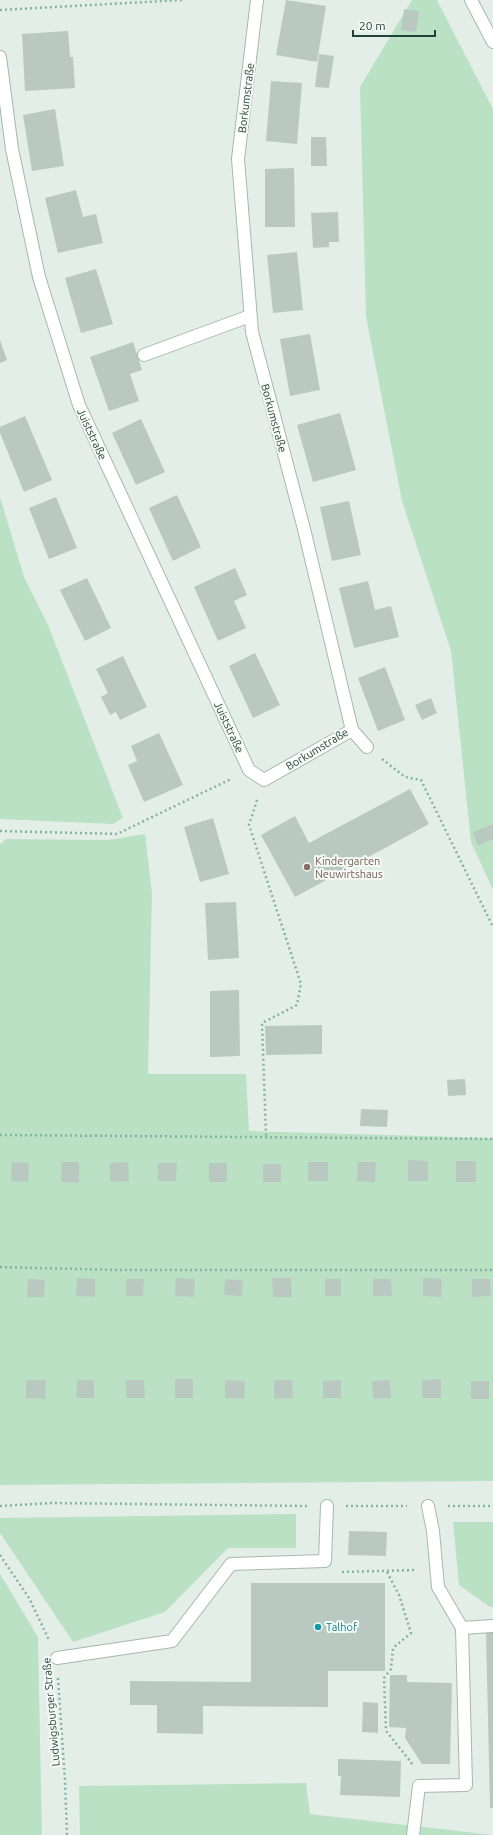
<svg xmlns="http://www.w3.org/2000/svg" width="493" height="1835" font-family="Ubuntu,sans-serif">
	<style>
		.green { fill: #bbe1c4 }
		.building { fill: #b9c9c2 }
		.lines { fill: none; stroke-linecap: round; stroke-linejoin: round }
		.service-casing { stroke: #a6b7b0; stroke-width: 14 }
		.minor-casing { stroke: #a6b7b0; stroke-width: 14 }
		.secondary-casing { stroke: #a1bbb1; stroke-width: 14 }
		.path { stroke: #82b4a2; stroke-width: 2.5; stroke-dasharray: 2 3; stroke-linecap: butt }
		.service { stroke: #fff; stroke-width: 12 }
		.minor { stroke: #fff; stroke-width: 12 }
		.secondary { stroke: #fff; stroke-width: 12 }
		.education-dot { fill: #8d6e63; stroke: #f5faf7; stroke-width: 1.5 }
		.culture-dot { fill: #0f9aa8; stroke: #f5faf7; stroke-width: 1.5 }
		.labels { text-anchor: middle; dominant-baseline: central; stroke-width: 4; stroke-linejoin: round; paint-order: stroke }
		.street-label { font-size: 11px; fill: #224138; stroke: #f5faf7 }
		.education-label { font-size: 11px; fill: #785e54; stroke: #f5faf7; text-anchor: start }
		.culture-label { font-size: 11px; fill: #0d838f; stroke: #f5faf7; text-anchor: start }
	</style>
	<rect width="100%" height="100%" fill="#e4eee9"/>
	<g class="green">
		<polygon points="412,0 437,0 493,109 493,890 471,842 451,651 402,501 366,317 360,87"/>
		<polygon points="0,497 24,577 48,625 123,818 113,824 0,819"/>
		<polygon points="145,834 152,893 148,1074 246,1074 249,1131 493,1138 493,1481 0,1485 0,844 6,839 108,840"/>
		<polygon points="296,1514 296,1548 228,1548 165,1612 73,1642 0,1533 0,1518"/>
		<polygon points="453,1522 493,1522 493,1607 490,1607 459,1585"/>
		<polygon points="0,1574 38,1637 42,1835 0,1835"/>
		<polygon points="306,1783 310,1814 493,1835 80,1835 79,1786"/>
	</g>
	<g class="building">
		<polygon points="286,0 326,6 317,62 276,55"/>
		<polygon points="404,9 419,11 416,32 401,30"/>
		<polygon points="68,31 70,57 73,57 75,88 25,91 22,34"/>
		<polygon points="319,54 334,56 329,88 315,87"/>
		<polygon points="271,81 302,83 297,144 266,141"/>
		<polygon points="55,109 64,166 32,171 23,115"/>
		<polygon points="311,137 326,137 327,166 311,166"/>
		<polygon points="294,168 295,227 265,227 265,169"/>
		<polygon points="76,190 83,217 96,214 103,243 58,253 45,198"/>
		<polygon points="338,212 339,242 329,242 329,247 313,248 311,213"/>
		<polygon points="297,252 303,310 273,313 267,255"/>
		<polygon points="96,269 113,324 81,333 65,278"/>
		<polygon points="310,334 320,390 290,396 280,339"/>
		<polygon points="0,340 7,360 0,363"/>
		<polygon points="133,342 142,370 130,374 139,401 109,411 90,357"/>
		<polygon points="340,413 356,470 313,482 297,425"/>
		<polygon points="25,416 52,480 24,492 0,433 0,427"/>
		<polygon points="141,419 165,472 136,485 112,433"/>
		<polygon points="177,495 201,547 173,561 149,508"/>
		<polygon points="56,497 77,548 49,559 29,508"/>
		<polygon points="349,501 361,555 332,561 320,507"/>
		<polygon points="235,568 247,595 234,601 246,628 218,641 194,587"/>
		<polygon points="87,578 111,628 85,641 60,590"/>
		<polygon points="368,581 375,610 391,606 399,637 354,648 339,588"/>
		<polygon points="255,653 280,705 253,718 229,666"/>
		<polygon points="123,656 147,707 120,720 116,712 110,715 101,697 108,693 96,669"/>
		<polygon points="385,667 405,720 378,731 358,678"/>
		<polygon points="431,698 437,713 422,720 415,705"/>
		<polygon points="159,733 183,785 144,802 128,765 137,761 131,746"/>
		<polygon points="410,789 429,824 295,897 261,835 295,816 309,843"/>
		<polygon points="213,818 229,874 200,882 184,827"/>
		<polygon points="493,824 493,839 478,846 473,832"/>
		<polygon points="236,902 239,958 208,960 205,903"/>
		<polygon points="239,990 240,1056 210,1057 210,991"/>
		<polygon points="322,1025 322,1054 266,1055 265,1026"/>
		<polygon points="465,1079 466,1095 448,1096 447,1080"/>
		<polygon points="361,1109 388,1110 387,1127 360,1126"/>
		<polygon points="408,1160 428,1161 428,1181 408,1181"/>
		<rect x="456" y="1161" width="20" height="21"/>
		<polygon points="12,1162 29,1163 28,1182 11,1181"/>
		<polygon points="62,1162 79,1162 79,1183 61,1182"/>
		<polygon points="128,1162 129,1181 110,1182 110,1163"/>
		<rect x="308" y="1162" width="20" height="19"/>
		<polygon points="358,1162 376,1162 375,1182 357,1181"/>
		<polygon points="158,1163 177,1163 176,1181 158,1181"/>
		<rect x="209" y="1163" width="18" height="19"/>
		<rect x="263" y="1164" width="18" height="18"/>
		<polygon points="77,1278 95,1279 95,1297 76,1296"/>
		<polygon points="176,1278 195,1279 194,1297 175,1296"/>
		<polygon points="272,1278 291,1278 292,1297 273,1297"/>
		<polygon points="423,1278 442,1279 441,1297 423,1296"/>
		<polygon points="28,1279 45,1280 44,1297 27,1297"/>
		<polygon points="126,1279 144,1279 143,1296 126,1296"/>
		<polygon points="225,1279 243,1280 242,1296 224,1295"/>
		<rect x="325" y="1279" width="16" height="17"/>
		<polygon points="373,1279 391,1279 392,1296 373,1296"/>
		<polygon points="472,1279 490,1279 491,1296 472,1297"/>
		<rect x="175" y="1379" width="18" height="19"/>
		<polygon points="441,1379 441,1398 422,1398 422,1380"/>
		<polygon points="26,1380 46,1380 45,1399 26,1398"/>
		<polygon points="77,1380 94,1380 94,1398 76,1398"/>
		<polygon points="126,1380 144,1380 145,1398 126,1398"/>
		<polygon points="225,1380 245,1381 244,1399 225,1398"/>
		<polygon points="274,1380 292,1380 293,1398 274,1399"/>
		<polygon points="341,1380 341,1398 323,1398 323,1381"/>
		<polygon points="390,1380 391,1398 373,1399 372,1381"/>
		<rect x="471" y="1381" width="18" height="18"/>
		<polygon points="349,1531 387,1532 386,1556 348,1555"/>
		<polygon points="251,1583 385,1583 385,1671 328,1671 328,1707 203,1706 203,1734 157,1733 157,1705 130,1705 130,1681 251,1682"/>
		<polygon points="486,1632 493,1632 493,1808 490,1808"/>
		<polygon points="390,1675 407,1675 407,1682 452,1683 450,1764 422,1764 405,1738 406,1728 389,1727"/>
		<polygon points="363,1702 378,1703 378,1733 362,1732"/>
		<polygon points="338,1759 401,1761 400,1797 340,1795 341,1776 338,1776"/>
	</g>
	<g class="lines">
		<g class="service-casing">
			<g id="service">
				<polyline points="144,355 250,316"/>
				<polyline points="428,1506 433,1531 438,1587 462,1628 493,1626"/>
				<polyline points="57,1658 172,1641 231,1564 325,1561 327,1506"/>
				<polyline points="413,1835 419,1786 466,1785 462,1628"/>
			</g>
		</g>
		<g class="minor-casing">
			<g id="minor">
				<polyline points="0,57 12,149 39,277 79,405 249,770 264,780 352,730 304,529 252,332 238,159 257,0"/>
				<polyline points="352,730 367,747"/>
			</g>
		</g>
		<g class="secondary-casing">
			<polyline id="secondary" points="471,0 493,42"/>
		</g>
		<g class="path">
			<polyline points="0,10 182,0"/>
			<polyline points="382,759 405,777 421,780 493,927"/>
			<polyline points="257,800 249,825 301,984 297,1005 262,1023 266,1136"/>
			<polyline points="0,831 117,834 231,779"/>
			<polyline points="0,1135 493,1139"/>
			<polyline points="0,1267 117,1270 493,1270"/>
			<polyline points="0,1506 51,1503 307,1506"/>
			<polyline points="346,1506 407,1506"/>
			<polyline points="448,1506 493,1506"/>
			<polyline points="0,1555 29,1598 49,1640"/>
			<polyline points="342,1572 416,1570"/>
			<polyline points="387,1572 399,1595 411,1633 393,1648 391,1669 384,1678 386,1731 411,1762 413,1767"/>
			<polyline points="58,1678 65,1781 67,1835"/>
		</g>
		<use href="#service" class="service"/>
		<use href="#minor" class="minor"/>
		<use href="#secondary" class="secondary"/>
	</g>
	<circle class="education-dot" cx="307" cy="867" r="4"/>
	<circle class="culture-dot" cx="318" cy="1627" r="4"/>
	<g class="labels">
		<g class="street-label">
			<text transform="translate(246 98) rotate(-83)">Borkumstraße</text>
			<text transform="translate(274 418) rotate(75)">Borkumstraße</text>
			<text transform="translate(92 434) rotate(65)">Juiststraße</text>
			<text transform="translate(229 727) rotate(65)">Juiststraße</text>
			<text transform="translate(317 749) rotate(-31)">Borkumstraße</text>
			<text transform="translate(51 1712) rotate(-95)">Ludwigsburger Straße</text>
		</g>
		<g class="education-label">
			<text x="315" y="861">Kindergarten<tspan x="315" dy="13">Neuwirtshaus</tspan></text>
		</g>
		<g class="culture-label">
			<text x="326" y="1627">Talhof</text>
		</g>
	</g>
	<path d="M353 30v6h82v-6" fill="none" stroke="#224138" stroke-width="2"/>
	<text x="359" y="30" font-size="12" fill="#224138" stroke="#f5faf7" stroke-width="3" paint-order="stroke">20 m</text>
</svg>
